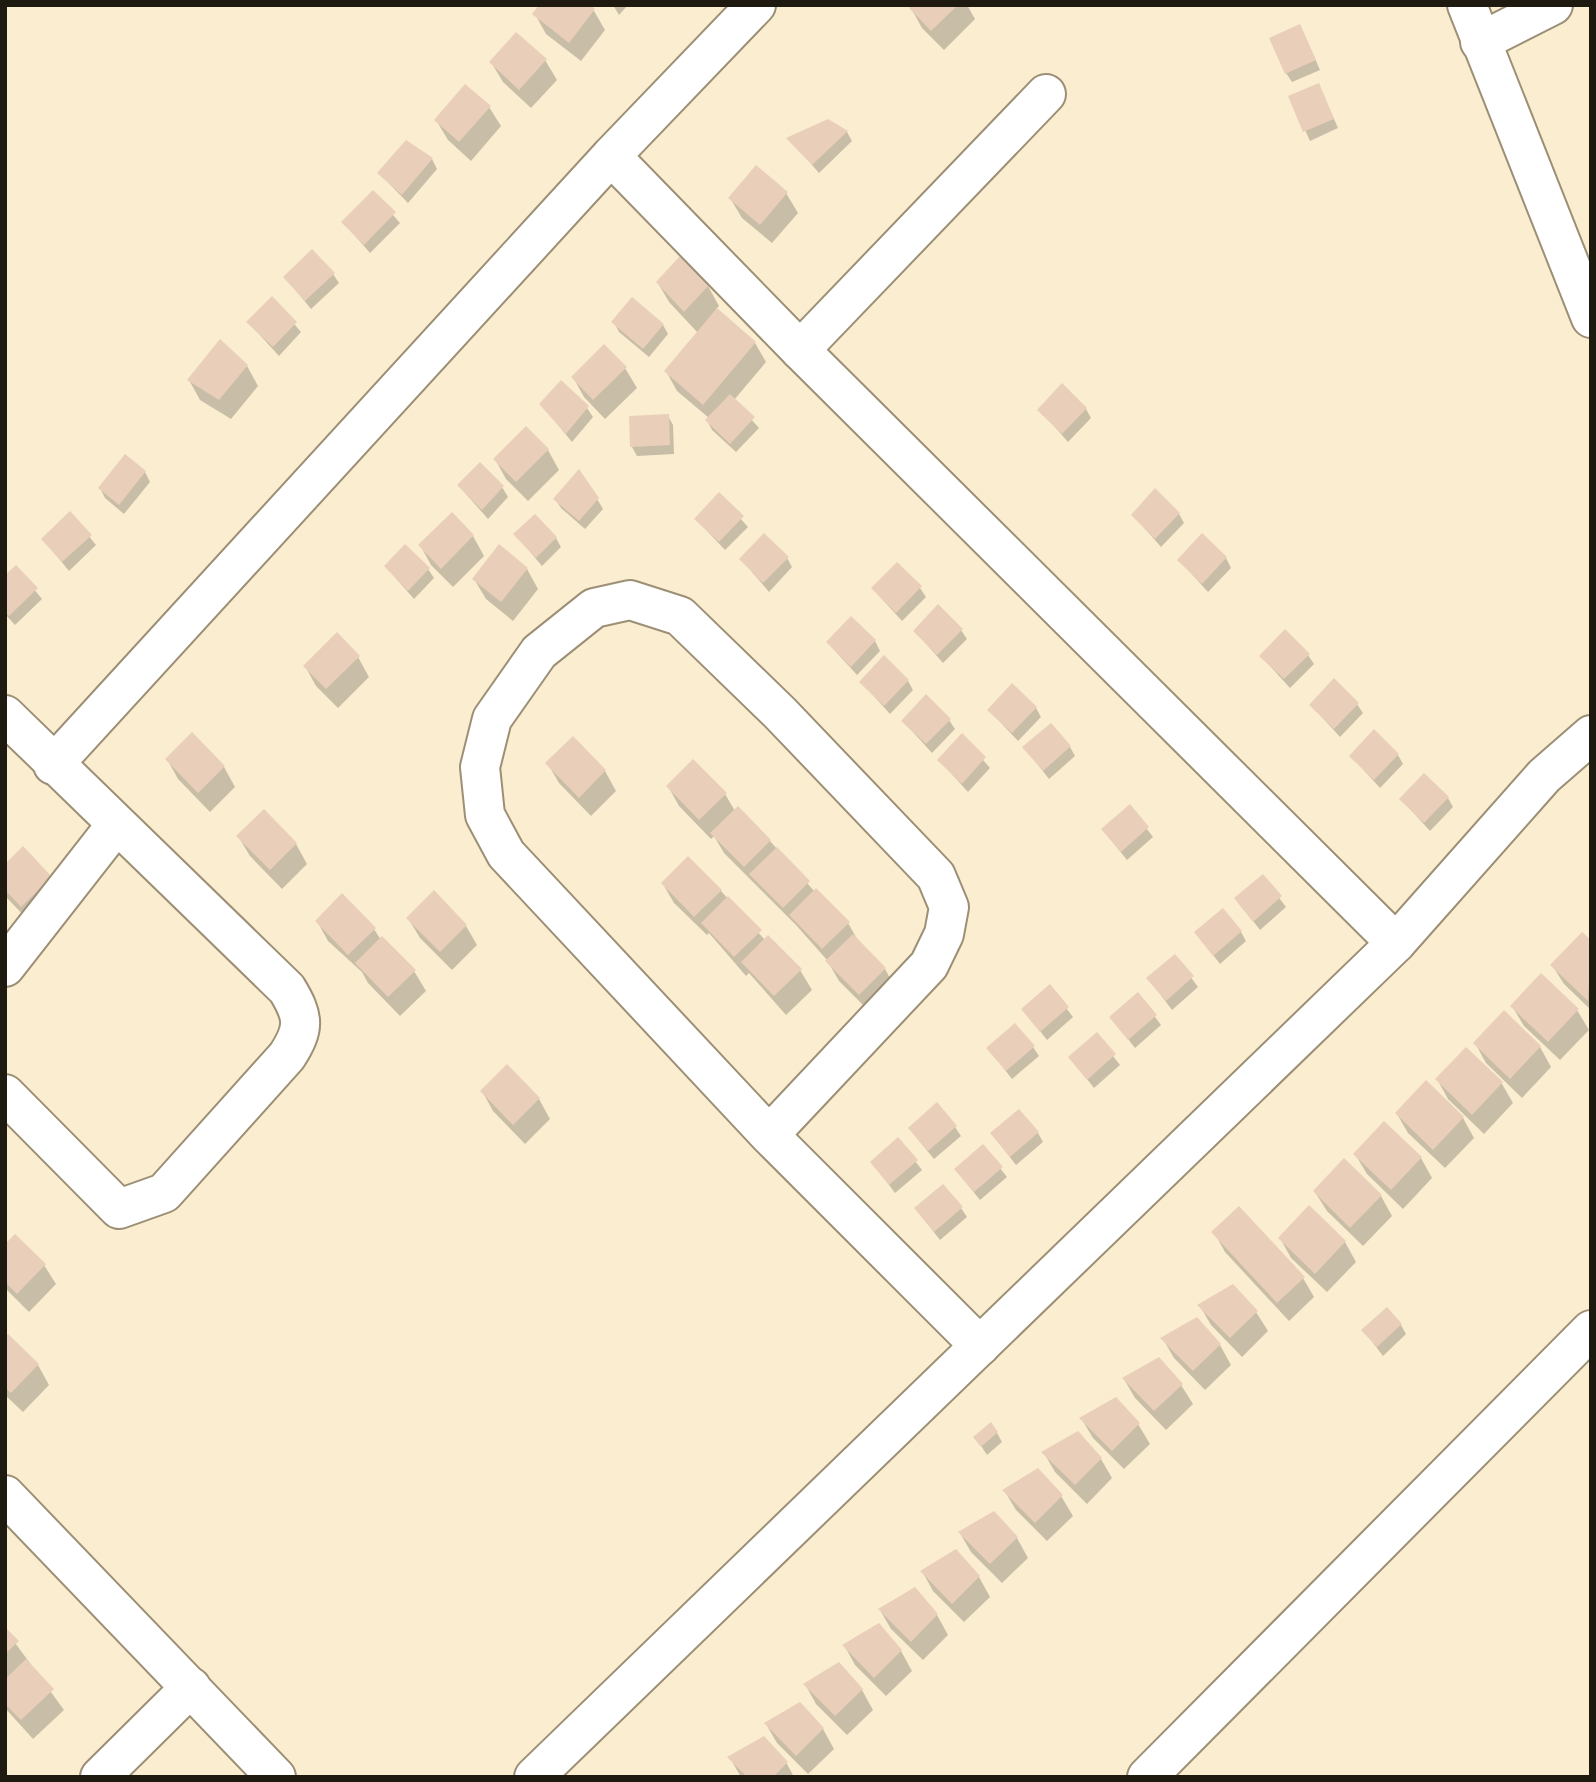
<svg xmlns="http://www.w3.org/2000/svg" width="1596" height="1782" font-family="'Archivo Narrow',sans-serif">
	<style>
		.shadow { fill: #0003 }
		.building { fill: #e9ceba }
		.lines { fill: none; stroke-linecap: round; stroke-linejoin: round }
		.minor-casing { stroke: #9c8f75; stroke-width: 42 }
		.tertiary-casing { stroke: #9c8f75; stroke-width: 42 }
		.minor { stroke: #fff; stroke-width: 38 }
		.tertiary { stroke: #fff; stroke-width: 38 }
	</style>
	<rect width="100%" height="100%" fill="#fbedd0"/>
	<g class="shadow">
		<polygon points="613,5 628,5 619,15"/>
		<polygon points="914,5 967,5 975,19 944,50 922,28 911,8"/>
		<polygon points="594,11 605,30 581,61 546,34 535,14"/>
		<polygon points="1305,36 1320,70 1292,82 1286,73"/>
		<polygon points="545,60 557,80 531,108 503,82 491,62"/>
		<polygon points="1323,94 1338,128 1310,141 1290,97"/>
		<polygon points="489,107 501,126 471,161 448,140 436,120"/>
		<polygon points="847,132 852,141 819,173 789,138"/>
		<polygon points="432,159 437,169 408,203 379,173"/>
		<polygon points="373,192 400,223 370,253 344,223"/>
		<polygon points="786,193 798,213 772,243 742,218 730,198"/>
		<polygon points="333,274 339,283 311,309 285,277"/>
		<polygon points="658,283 708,286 719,306 716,309 755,343 766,362 734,400 759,428 736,452 712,430 707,420 709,418 677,391 666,371 698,333 669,302"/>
		<polygon points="272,298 301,332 279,356 248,322"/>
		<polygon points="614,322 663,325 668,334 649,357 619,332"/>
		<polygon points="247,366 258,386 231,419 200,400 189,380"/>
		<polygon points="625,368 637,388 605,419 584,397 573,377"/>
		<polygon points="541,404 587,408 593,417 572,442"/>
		<polygon points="1086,409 1091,418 1068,442 1040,410"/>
		<polygon points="668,416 673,425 674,454 637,456 632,447"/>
		<polygon points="548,450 559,470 528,501 506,479 495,459"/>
		<polygon points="145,472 150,482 124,514 105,498 100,488"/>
		<polygon points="459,486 502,487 508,497 488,519"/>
		<polygon points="719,495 748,527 725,550 696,519"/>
		<polygon points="555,499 597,499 603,509 585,529 561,508"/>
		<polygon points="70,513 96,545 69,571 43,539"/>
		<polygon points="452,514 473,536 484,556 453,587 431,565 420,545"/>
		<polygon points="1179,514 1184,523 1161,547 1133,515"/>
		<polygon points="516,535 556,538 561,547 542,566"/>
		<polygon points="787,558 792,567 769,592 741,559"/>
		<polygon points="1226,558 1231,568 1208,592 1179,560"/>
		<polygon points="16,567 42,599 15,625 5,614 5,577"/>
		<polygon points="386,567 428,569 434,578 414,599"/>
		<polygon points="527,569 538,589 513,621 486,599 474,579"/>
		<polygon points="920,588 926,597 902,621 873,589"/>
		<polygon points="961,630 967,639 943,663 915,631"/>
		<polygon points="875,641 880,651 857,675 828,643"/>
		<polygon points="1308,655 1314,664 1290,688 1261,656"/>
		<polygon points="358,657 369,677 338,708 316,686 305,666"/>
		<polygon points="908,681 913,690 890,714 861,682"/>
		<polygon points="1357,704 1363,713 1340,737 1311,705"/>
		<polygon points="1036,708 1041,717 1018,741 989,710"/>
		<polygon points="949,720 955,729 932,753 903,721"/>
		<polygon points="962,736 990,768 968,792 939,760"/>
		<polygon points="573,739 605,771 616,791 591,816 559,783 548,764"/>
		<polygon points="1070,747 1075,756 1049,779 1025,748"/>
		<polygon points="1398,755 1403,764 1380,788 1351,756"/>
		<polygon points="167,759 224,767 235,787 210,812 178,779"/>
		<polygon points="668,786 725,794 735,811 770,841 815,892 848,923 860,944 885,969 896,989 871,1013 839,981 827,960 796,925 724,853 714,836 711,839 679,806"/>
		<polygon points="1448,798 1453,807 1430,831 1401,799"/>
		<polygon points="1130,807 1153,837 1127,860 1103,830"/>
		<polygon points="264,811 296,844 307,864 282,889 250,856 238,836"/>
		<polygon points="5,866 51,878 34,926 5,896"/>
		<polygon points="1262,876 1286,907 1260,930 1236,899"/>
		<polygon points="663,884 721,891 765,940 800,970 812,990 786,1015 749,973 746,976 709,933 707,935 674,903"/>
		<polygon points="408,918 466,926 477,945 452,970 420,938"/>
		<polygon points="317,921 374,929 381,940 414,971 426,991 400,1016 368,983 362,972 328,941"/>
		<polygon points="1241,932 1246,941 1220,964 1196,933"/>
		<polygon points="1591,943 1591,1010 1564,984 1552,965"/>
		<polygon points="1175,956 1198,987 1172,1010 1148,978"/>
		<polygon points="1050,987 1073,1017 1047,1040 1023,1009"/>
		<polygon points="1138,994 1161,1025 1135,1048 1111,1017"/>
		<polygon points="1512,1006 1577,1010 1589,1030 1560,1060 1524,1026"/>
		<polygon points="1096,1034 1120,1065 1094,1088 1070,1057"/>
		<polygon points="1475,1043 1540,1047 1551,1067 1522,1098 1486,1063"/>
		<polygon points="1033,1047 1039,1056 1012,1079 988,1048"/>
		<polygon points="1466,1049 1502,1084 1513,1103 1484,1134 1448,1099 1437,1079"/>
		<polygon points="482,1091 539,1099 550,1119 525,1144 493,1111"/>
		<polygon points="1397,1114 1463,1118 1474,1138 1445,1168 1408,1133"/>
		<polygon points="955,1127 961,1136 934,1159 916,1137"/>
		<polygon points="1038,1133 1043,1142 1016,1165 992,1134"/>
		<polygon points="898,1139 922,1170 895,1193 872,1162"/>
		<polygon points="983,1147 1007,1177 980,1200 956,1170"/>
		<polygon points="1355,1154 1421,1158 1432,1178 1403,1209 1367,1174"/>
		<polygon points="1315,1192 1381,1196 1392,1216 1363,1246 1327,1211"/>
		<polygon points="961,1208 967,1217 940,1240 916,1209"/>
		<polygon points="1214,1232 1303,1278 1314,1297 1289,1321 1225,1252"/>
		<polygon points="1280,1238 1345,1242 1356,1262 1327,1292 1291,1258"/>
		<polygon points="5,1246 44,1265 56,1284 29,1312 5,1288"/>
		<polygon points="1200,1306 1256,1312 1268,1331 1242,1357 1211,1325"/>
		<polygon points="1197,1320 1220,1345 1231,1365 1205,1390 1174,1358 1163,1339"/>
		<polygon points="1401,1325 1406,1334 1383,1356 1364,1331"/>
		<polygon points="5,1339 38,1365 49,1385 23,1412 5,1395"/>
		<polygon points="1124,1379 1181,1385 1193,1404 1166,1430 1135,1398"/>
		<polygon points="1081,1418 1138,1424 1150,1444 1124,1469 1093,1438"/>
		<polygon points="997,1433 1002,1442 987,1455 976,1438"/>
		<polygon points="1044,1453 1101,1459 1112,1478 1087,1504 1055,1472"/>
		<polygon points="1004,1490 1061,1496 1073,1516 1047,1541 1016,1510"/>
		<polygon points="960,1533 1017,1538 1028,1558 1002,1583 971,1552"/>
		<polygon points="922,1571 979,1577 990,1597 964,1622 933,1591"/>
		<polygon points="914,1590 937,1615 948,1635 923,1660 891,1629 880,1610"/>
		<polygon points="878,1626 901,1651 912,1671 886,1696 855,1665 844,1645"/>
		<polygon points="5,1629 64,1710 33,1739 5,1708"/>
		<polygon points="839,1664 862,1690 873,1710 847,1735 816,1704 805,1684"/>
		<polygon points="800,1704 823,1729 834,1749 808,1774 777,1743 766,1724"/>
		<polygon points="764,1738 787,1764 794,1777 741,1777 730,1758"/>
	</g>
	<g class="building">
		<polygon points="539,5 590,5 595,9 569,43 532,14"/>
		<polygon points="911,5 958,5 931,31 909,8"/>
		<polygon points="1300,24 1316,60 1285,74 1269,38"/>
		<polygon points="516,32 547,59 519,90 489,62"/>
		<polygon points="1319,83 1334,119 1303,132 1288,96"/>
		<polygon points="465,84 491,106 459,142 434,120"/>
		<polygon points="828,119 848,131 812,165 786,138"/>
		<polygon points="406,140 433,158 402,195 377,173"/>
		<polygon points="756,165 788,192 760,225 728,198"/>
		<polygon points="373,190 396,212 364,245 341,222"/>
		<polygon points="312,249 335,273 305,301 283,277"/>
		<polygon points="681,255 709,285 684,312 656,282"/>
		<polygon points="272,296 297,322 273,347 246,322"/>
		<polygon points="632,297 664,324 643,349 611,322"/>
		<polygon points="717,308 756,342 703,405 664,371"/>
		<polygon points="220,339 248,365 219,400 187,380"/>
		<polygon points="604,344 627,367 593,400 571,377"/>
		<polygon points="561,380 589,406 566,434 539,404"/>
		<polygon points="1062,383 1087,408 1062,434 1037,410"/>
		<polygon points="730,394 755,417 730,444 705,420"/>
		<polygon points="669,414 670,445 630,447 629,416"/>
		<polygon points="526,426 549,449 516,482 493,459"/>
		<polygon points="125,454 146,471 119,505 98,488"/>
		<polygon points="480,462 504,486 482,510 457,485"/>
		<polygon points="579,469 599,498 579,521 553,499"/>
		<polygon points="1155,488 1180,513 1155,539 1131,515"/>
		<polygon points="719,492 744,516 719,542 694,519"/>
		<polygon points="70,511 92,535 62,562 41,539"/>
		<polygon points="452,512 474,535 441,569 418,545"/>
		<polygon points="535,514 557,537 536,558 513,534"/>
		<polygon points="764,533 789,557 763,583 739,559"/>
		<polygon points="1202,533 1227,557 1202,584 1177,560"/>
		<polygon points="405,544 430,568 408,591 384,566"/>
		<polygon points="499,544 528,568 501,602 472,579"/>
		<polygon points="897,562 922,586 896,613 871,588"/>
		<polygon points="16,565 38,588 9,616 5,613 5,575"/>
		<polygon points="938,604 963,629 937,655 913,631"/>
		<polygon points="851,616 876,640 851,667 826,642"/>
		<polygon points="1285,629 1310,654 1284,679 1259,656"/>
		<polygon points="337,632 360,656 326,689 303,666"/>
		<polygon points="884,655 909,680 884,706 859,682"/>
		<polygon points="1334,678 1359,703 1334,729 1309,705"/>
		<polygon points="1012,683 1037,707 1012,733 987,710"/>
		<polygon points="926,694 951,719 926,744 901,721"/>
		<polygon points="1051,723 1071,746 1043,771 1022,747"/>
		<polygon points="1374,729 1399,754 1374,780 1349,756"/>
		<polygon points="192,732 225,766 198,793 165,759"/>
		<polygon points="962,733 986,757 962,784 937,760"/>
		<polygon points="573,736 606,770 579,798 545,763"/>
		<polygon points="693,759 727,793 699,820 666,786"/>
		<polygon points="1424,773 1449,797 1424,823 1399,799"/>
		<polygon points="1130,804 1149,827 1121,852 1101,829"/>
		<polygon points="738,806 771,840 744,867 710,833"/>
		<polygon points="264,809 297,843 270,870 236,836"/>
		<polygon points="23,846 52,877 21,907 5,890 5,864"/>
		<polygon points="777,847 810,881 783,908 749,874"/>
		<polygon points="688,856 722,890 694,917 661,883"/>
		<polygon points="1263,874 1282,896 1253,922 1234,898"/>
		<polygon points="816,888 850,922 822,949 789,915"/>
		<polygon points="434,890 467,925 440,952 406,918"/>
		<polygon points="342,893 376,928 348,955 315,921"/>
		<polygon points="728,896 762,930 734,957 701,923"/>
		<polygon points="1223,908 1242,931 1213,956 1194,932"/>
		<polygon points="1582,932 1591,940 1588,1001 1550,965"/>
		<polygon points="853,934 886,968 859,995 825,961"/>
		<polygon points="768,935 802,969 774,996 741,962"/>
		<polygon points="382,936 416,970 388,997 355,963"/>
		<polygon points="1175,954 1194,976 1166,1001 1146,978"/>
		<polygon points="1541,973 1579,1009 1548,1042 1510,1006"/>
		<polygon points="1050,984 1069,1007 1040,1032 1021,1009"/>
		<polygon points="1138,992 1157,1015 1128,1040 1109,1017"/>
		<polygon points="1504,1010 1541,1046 1510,1079 1473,1043"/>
		<polygon points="1015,1023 1035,1046 1006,1071 986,1048"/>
		<polygon points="1097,1032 1116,1054 1087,1080 1068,1057"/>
		<polygon points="1466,1047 1503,1082 1472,1115 1435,1079"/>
		<polygon points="507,1064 540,1098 513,1125 480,1091"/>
		<polygon points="1426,1080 1464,1117 1433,1150 1395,1113"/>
		<polygon points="937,1102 957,1126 928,1151 908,1128"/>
		<polygon points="1019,1109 1039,1132 1010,1157 990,1133"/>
		<polygon points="1384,1121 1422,1157 1391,1190 1353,1154"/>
		<polygon points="898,1137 918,1160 889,1185 870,1162"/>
		<polygon points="983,1144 1003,1167 974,1192 954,1169"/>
		<polygon points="1344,1158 1382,1195 1350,1228 1313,1191"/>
		<polygon points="943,1184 963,1207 934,1232 914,1208"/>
		<polygon points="1309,1205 1346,1241 1315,1274 1278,1238"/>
		<polygon points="1239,1206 1305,1277 1277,1303 1211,1232"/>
		<polygon points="15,1234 46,1264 17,1294 5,1282 5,1244"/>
		<polygon points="1233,1284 1258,1311 1230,1338 1197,1305"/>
		<polygon points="1387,1307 1402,1324 1377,1347 1361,1330"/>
		<polygon points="1197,1317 1221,1344 1193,1371 1160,1338"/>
		<polygon points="8,1334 39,1364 11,1393 5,1388 5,1337"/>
		<polygon points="1159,1357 1183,1384 1154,1411 1122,1378"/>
		<polygon points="1116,1397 1140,1423 1112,1451 1079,1418"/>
		<polygon points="991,1422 998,1432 981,1447 973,1437"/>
		<polygon points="1078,1431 1102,1458 1075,1485 1041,1452"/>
		<polygon points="1038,1468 1063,1495 1035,1523 1002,1490"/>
		<polygon points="994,1511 1018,1537 990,1564 958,1532"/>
		<polygon points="956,1549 980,1576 952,1604 920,1571"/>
		<polygon points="915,1587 938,1614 911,1642 878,1609"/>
		<polygon points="879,1623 902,1650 874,1678 842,1645"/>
		<polygon points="5,1627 19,1641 5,1654"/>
		<polygon points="26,1659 54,1689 21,1720 5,1704 5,1679"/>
		<polygon points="839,1662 863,1689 835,1716 803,1684"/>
		<polygon points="800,1702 824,1728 796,1756 764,1723"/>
		<polygon points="764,1736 788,1762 773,1777 747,1777 727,1757"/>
	</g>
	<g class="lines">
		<g class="minor-casing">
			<g id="minor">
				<polyline points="1480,42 1553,5"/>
				<polyline points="611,156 800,350 1396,943"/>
				<polyline points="800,350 1046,94"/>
				<path d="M5,715l282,274c17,28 18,39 0,67l-123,137 -45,16 -114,-115"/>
				<polyline points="53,765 611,156 756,5"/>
				<polyline points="5,967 116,825"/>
				<polyline points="769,1135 929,965 944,934 949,907 936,876 780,713 680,616 630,600 594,608 539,652 492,719 480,767 485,815 506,854 769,1135 980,1346"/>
				<polyline points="5,1495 276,1777"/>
				<polyline points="100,1777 191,1687"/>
				<polyline points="534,1777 1396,943 1544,776 1591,735"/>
				<polyline points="1147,1777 1591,1330"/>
			</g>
		</g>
		<g class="tertiary-casing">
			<polyline id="tertiary" points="1467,5 1591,318"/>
		</g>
		<use href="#minor" class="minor"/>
		<use href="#tertiary" class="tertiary"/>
	</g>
	<rect width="1596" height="1782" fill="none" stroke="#1f1a10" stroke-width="14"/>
</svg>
